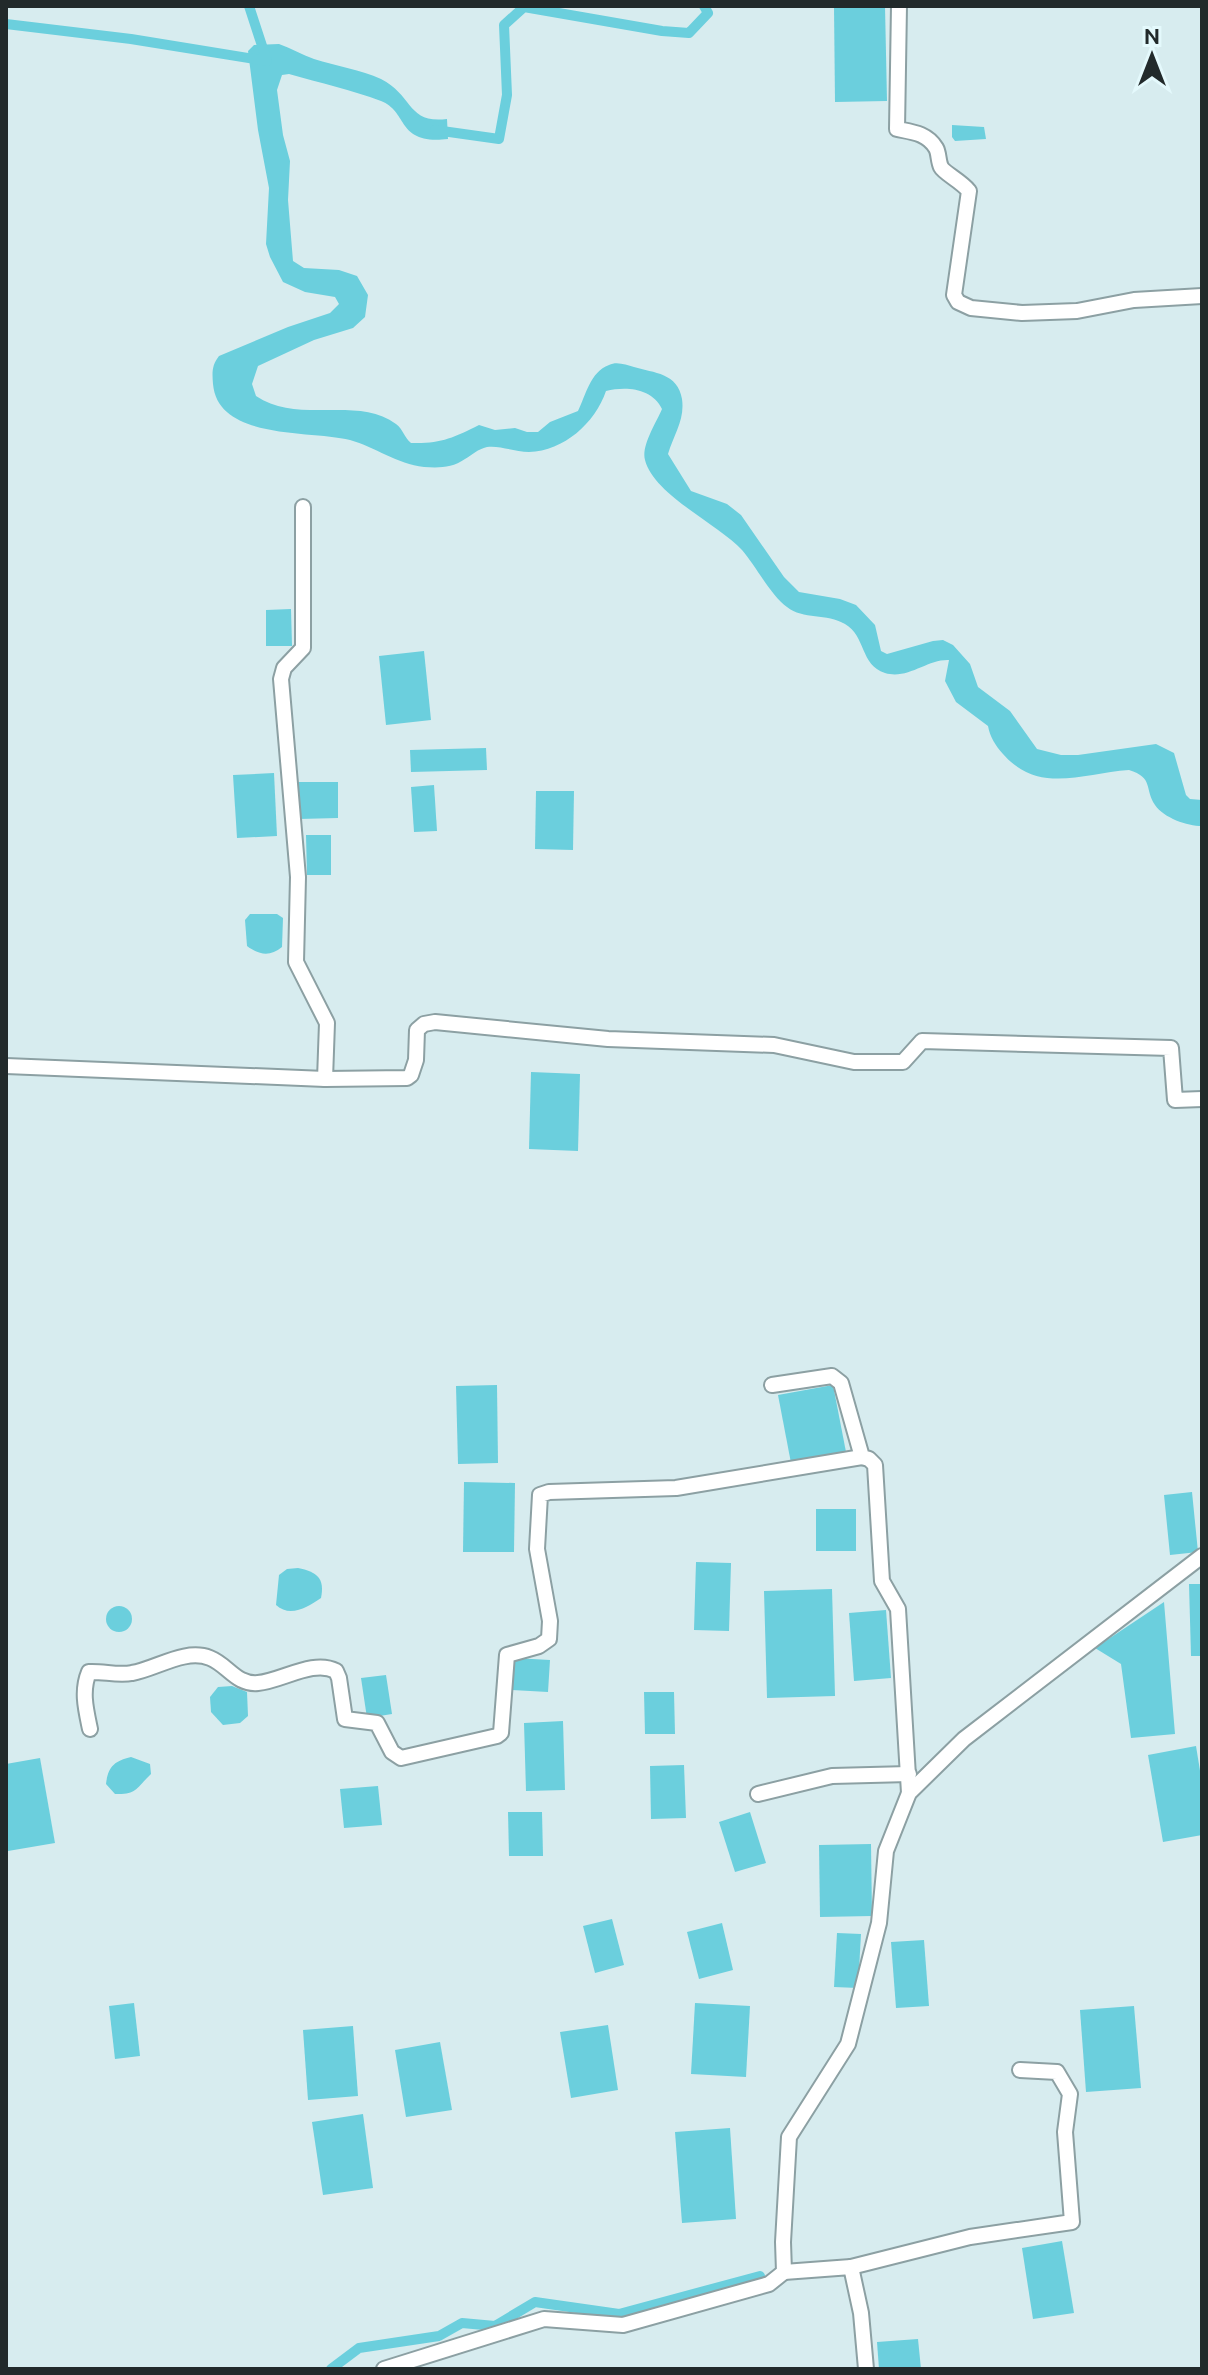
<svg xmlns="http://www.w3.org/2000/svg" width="1208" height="2375" font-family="Ubuntu,sans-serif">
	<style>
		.water { fill: #6bcfdd }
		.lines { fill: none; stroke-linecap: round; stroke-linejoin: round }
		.canal { stroke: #6bcfdd; stroke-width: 10 }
		.minor-casing { stroke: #8ca0a3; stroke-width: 18 }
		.minor { stroke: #fff; stroke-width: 14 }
	</style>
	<rect width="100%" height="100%" fill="#d7ecef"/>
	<g class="water">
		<polygon points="834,6 885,6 887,101 835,102"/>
		<path d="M279,44c12,4 23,11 35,15 22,7 47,11 67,20 33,17 26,45 66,40l1,20c-52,6 -39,-27 -67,-38 -29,-11 -61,-18 -92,-27l-7,1 -5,15 6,45 7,26 -2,39 5,61 11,7 35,2 18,6 11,19 -3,22 -12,11 -39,12 -56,26 -6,18 4,12c43,29 101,-1 140,28 7,5 8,13 15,19 29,1 42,-5 68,-18l16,5 20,-2 12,4h11l12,-10 28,-11c8,-16 12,-39 31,-46 8,-4 17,0 25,2 20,6 44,6 48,32 3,21 -8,35 -14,55l23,37 36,13 14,11 43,62 15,15 41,7 16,6 19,20 6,26 6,3 46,-13 10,-1 10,5 17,19 8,23 32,24 27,38 24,6h17l78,-11 18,9 12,42 4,4 12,1v26c-15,0 -38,-8 -47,-21 -11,-17 -1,-27 -26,-35 -46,3 -90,25 -126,-16 -8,-9 -13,-17 -15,-28l-32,-24 -11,-21 4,-21c-22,-1 -41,20 -64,13 -25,-8 -19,-37 -40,-49 -18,-11 -42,-4 -58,-17 -16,-11 -31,-41 -45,-57 -24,-26 -88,-55 -97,-90 -4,-14 11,-37 17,-51 -10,-21 -36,-23 -56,-18 -11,32 -42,60 -77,61 -14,0 -30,-7 -42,-5 -9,2 -15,8 -22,12 -13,9 -26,9 -41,8 -27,-3 -49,-20 -74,-27 -38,-10 -132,1 -137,-56 -1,-12 -1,-19 6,-28l69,-29 42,-14 9,-9 -4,-7 -30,-5 -22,-10 -13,-25 -4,-13 3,-56 -11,-58 -10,-79 6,-6z"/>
		<polygon points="952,125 984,127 986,139 955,141 952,137"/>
		<polygon points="291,609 292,646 266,646 266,610"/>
		<polygon points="424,651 431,720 386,725 379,656"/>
		<polygon points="486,748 487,770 411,772 410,750"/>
		<polygon points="274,773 277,836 237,838 233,775"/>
		<polygon points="298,782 338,782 338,818 299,819"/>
		<polygon points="434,785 437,831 414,832 411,787"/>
		<polygon points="536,791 574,791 573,850 535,849"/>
		<polygon points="306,835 331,835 331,875 307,875"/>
		<path d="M250,914h27l6,4 -1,29c-12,10 -23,8 -35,-1l-2,-26z"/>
		<polygon points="531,1072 580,1074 578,1151 529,1149"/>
		<polygon points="497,1385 498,1463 458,1464 456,1386"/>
		<polygon points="833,1385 846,1452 791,1463 778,1395"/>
		<polygon points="464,1482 515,1483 514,1552 463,1552"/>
		<polygon points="1192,1492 1198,1552 1170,1555 1164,1495"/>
		<rect x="816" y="1509" width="40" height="42"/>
		<polygon points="696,1562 731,1563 729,1631 694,1630"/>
		<path d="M298,1568c19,4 27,10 23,30 -13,9 -31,20 -45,7l3,-30 8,-6z"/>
		<polygon points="1189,1584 1202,1584 1202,1656 1191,1656"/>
		<polygon points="832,1589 835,1696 767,1698 764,1591"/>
		<polygon points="1164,1602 1175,1734 1131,1738 1121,1664 1095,1648"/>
		<circle cx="119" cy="1619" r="13"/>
		<polygon points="886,1610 891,1678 854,1681 849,1613"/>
		<polygon points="514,1658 550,1660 548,1692 512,1690"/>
		<polygon points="386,1675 392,1714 367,1718 361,1678"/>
		<polygon points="232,1686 247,1692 248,1716 240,1723 223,1725 211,1712 210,1697 218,1687"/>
		<polygon points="644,1692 674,1692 675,1734 645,1734"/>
		<polygon points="563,1721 565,1790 526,1791 524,1723"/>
		<polygon points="1196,1746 1202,1783 1202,1835 1163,1842 1148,1755"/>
		<path d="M131,1757l19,7 1,10c-15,14 -14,21 -36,20l-9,-10c2,-17 8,-23 25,-27z"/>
		<polygon points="40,1758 55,1843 8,1851 6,1764"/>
		<polygon points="684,1765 686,1818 651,1819 650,1766"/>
		<polygon points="378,1786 382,1825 344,1828 340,1789"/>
		<polygon points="508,1812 542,1812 543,1856 509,1856"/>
		<polygon points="750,1812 766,1863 735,1872 719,1822"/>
		<polygon points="871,1844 872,1916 820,1917 819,1845"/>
		<polygon points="612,1919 624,1965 595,1973 583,1926"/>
		<polygon points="722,1923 733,1970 699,1979 687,1932"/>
		<polygon points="837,1933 861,1934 858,1988 834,1987"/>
		<polygon points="924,1940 929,2006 896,2008 891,1942"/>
		<polygon points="134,2003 140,2056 115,2059 109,2006"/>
		<polygon points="695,2003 750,2006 746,2077 691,2074"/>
		<polygon points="1134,2006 1141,2088 1086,2092 1080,2010"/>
		<polygon points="608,2025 618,2090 571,2098 560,2032"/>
		<polygon points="353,2026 358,2096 308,2100 303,2030"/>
		<polygon points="440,2042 452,2110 406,2117 395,2050"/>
		<polygon points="363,2114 373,2188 323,2195 312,2122"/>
		<polygon points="730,2128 736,2219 682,2223 675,2132"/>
		<polygon points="1062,2241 1074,2313 1033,2319 1022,2248"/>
		<polygon points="918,2339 921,2369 879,2369 877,2342"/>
	</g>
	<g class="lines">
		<g class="canal">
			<polyline points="6,24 131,39 267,61 249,6"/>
			<polyline points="435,130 499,139 507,95 504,25 524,7 662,31 689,33 708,13 704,6"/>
			<polyline points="331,2369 359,2348 439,2336 462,2323 495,2326 535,2302 619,2314 760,2276"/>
		</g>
		<g class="minor-casing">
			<g id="minor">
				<path d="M899,6l-2,123c15,3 30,4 39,19 3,5 2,13 5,19 3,6 20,14 28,24l-15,104 4,7 13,6 51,5 55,-2 57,-11 68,-4"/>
				<polyline points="303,507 303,648 284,668 281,679 298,877 296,962 327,1023 325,1079 407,1078 411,1075 416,1060 417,1030 424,1024 435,1022 608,1039 774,1045 854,1062 903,1062 922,1041 1171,1048 1175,1100 1202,1099"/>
				<polyline points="6,1066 325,1079"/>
				<polyline points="772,1385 832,1376 841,1383 862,1457 869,1459 875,1465 882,1581 898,1609 909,1793"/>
				<path d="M90,1729c-4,-19 -9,-38 -1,-57 14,-1 29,4 43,1 24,-4 53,-25 78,-15 18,7 26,27 48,25 24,-2 55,-24 78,-12l3,7 6,41 32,4 15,29 9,6 96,-22 4,-3 6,-78 32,-9 10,-7 1,-18 -13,-72 3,-54 9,-3 127,-4 186,-31"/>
				<polyline points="758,1794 832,1776 909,1774"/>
				<polyline points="851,2267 970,2237 1072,2222 1065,2132 1070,2094 1057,2072 1020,2070"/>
				<polyline points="784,2272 851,2267 861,2313 866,2369"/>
				<polyline points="384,2369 544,2319 623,2325 769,2284 784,2272 783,2242 789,2137 848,2044 879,1923 886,1851 909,1793 964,1739 1202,1556"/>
			</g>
		</g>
		<use href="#minor" class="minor"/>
	</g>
	<rect width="1208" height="2375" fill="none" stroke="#222a2b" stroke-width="16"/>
	<g transform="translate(1152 56)" stroke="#e4f9fc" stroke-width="6" paint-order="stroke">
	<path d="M0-6L14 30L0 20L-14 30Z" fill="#222a2b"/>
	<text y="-12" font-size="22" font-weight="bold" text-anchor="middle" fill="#222a2b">N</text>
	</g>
</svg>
